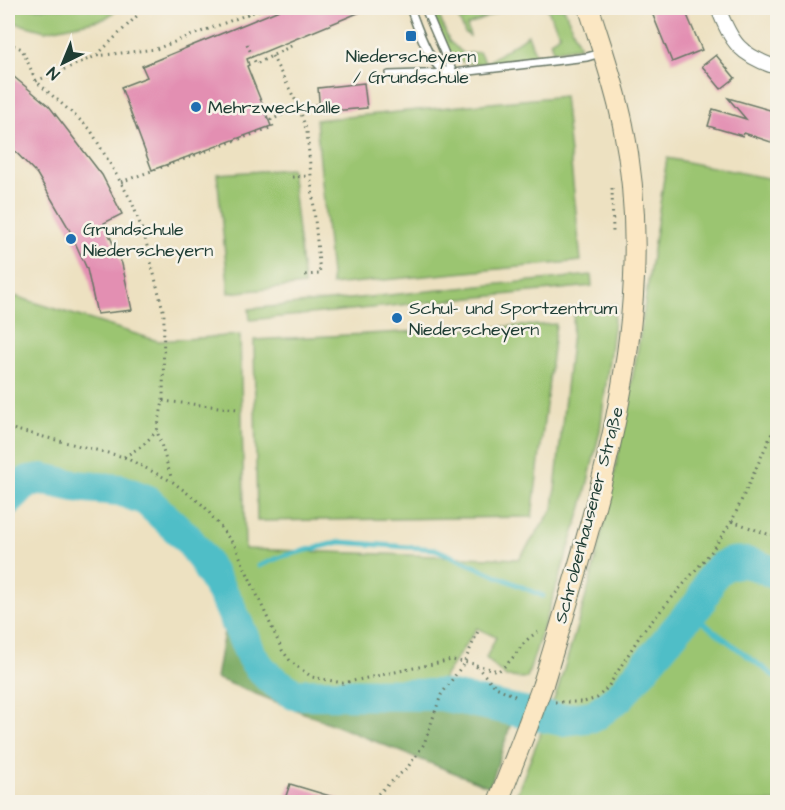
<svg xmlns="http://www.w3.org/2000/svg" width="785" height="810" font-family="'Architects Daughter',sans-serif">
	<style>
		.green { fill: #9bc571; stroke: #5d8152; stroke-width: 1.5 }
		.forest { fill: #7caa63; stroke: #4e744c; stroke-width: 1.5 }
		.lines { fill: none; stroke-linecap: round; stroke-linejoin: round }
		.stream { stroke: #50bec7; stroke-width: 5 }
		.river { stroke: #50bec7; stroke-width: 32 }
		.building { fill: #e38fb2 }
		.lane-casing { stroke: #677665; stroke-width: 10 }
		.street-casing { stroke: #677665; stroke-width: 16 }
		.secondary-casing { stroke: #677665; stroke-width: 22 }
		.path { stroke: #677665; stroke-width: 3; stroke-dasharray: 1.5 4.5; stroke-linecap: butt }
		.lane { stroke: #fff; stroke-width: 7 }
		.street { stroke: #fff; stroke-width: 14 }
		.secondary { stroke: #fbe7c3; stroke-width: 20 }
		.secondary-bridge-casing { stroke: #677665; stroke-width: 22; stroke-linecap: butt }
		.secondary-bridge { stroke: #fbe7c3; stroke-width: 20 }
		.poi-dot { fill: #1f6fb2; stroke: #f7f3e8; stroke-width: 2 }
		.labels { text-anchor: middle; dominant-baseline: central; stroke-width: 5; stroke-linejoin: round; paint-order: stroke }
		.poi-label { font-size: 18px; fill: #1f3d34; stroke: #f7f3e8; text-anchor: start }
		.street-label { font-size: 18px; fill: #1f3d34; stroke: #f7f3e8 }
	</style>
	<rect width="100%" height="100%" fill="#f7f3e8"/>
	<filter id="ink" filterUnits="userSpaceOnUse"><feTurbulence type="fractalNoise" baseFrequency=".0167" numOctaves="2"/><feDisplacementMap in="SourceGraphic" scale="12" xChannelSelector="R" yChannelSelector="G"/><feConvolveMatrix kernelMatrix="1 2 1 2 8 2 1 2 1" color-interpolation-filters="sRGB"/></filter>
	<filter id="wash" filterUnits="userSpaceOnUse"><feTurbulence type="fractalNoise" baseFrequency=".008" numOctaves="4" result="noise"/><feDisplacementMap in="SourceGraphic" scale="24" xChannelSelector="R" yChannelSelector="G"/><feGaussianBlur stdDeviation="1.35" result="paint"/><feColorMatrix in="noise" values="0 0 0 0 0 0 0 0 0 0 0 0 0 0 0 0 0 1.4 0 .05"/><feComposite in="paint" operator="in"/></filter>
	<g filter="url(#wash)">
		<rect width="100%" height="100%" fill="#ede1c1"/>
		<g class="green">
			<polygon points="8,8 120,8 104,19 45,31 8,21"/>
			<path d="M430,8h6l13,33 15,13 15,-2 7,11 42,-28 8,21c-22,3 -70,16 -86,-1 -7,-9 -15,-36 -20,-47z"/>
			<polygon points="491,8 507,8 467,26 470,36 465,33 455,10 460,10 464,19"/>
			<polygon points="547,8 564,8 580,47 553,51 550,41 560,35"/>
			<polygon points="564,96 581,261 332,285 316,120"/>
			<polygon points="667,158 777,180 777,802 535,802 516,796 558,689 589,586 609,503 638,348"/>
			<polygon points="291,169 304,285 229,293 217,174"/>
			<polygon points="591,275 592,286 250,320 249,309"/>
			<polygon points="8,294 158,341 240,335 245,549 519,559 553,509 574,314 616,304 600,431 582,507 527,678 506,677 486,658 496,637 477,628 435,690 300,692 274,678 259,662 212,560 182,519 163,499 147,488 139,508 119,490 96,487 54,473 44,472 32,475 11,472 8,476"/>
			<polygon points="556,324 532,517 257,521 254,340"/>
		</g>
		<path class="forest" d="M211,598l4,2c26,50 44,100 111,102 24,0 49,-4 73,-2 38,2 76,13 113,20l-22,67 -274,-109 8,-46z"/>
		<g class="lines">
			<g class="stream">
				<polyline points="259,566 283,556 340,542 435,549 543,596"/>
				<polyline points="690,613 778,679"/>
			</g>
			<path class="river" d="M8,500l20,-19 14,-2 33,7 45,4 26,10 41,38 14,18 27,47 24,54 8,11 11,11 23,15 147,1 121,25 32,-4 26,-20 70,-83c12,-10 13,-17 19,-31 16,-30 45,-20 69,-7"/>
		</g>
		<g id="blocks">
			<g class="building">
				<polygon points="284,8 370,8 247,59 249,65 247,66 271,126 152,170 121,87 147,77 142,66"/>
				<polygon points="650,8 684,8 702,50 672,62"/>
				<polygon points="716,55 735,78 721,89 702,66"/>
				<polygon points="8,72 49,106 102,175 122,214 104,223 122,264 132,310 97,314 87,269 68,227 37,174 8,144"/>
				<polygon points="364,83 367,108 320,112 318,88"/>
				<polygon points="728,98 777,112 777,144 744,133 743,136 708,126 713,109 746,119"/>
				<polygon points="290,784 340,799 340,802 284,802"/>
			</g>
		</g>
	</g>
	<g filter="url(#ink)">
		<use href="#blocks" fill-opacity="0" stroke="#677665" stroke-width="1.5"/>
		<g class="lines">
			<g class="lane-casing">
				<g id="lane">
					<path d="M410,8c6,15 20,60 36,63"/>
					<polyline points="425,8 453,73"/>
					<polyline points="389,75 453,73 587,57 601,53"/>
				</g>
			</g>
			<g class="street-casing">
				<path id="street" d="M718,8c14,36 22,47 60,60"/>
			</g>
			<g class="secondary-casing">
				<g id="secondary">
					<path d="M543,684c54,-180 119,-369 80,-559 -8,-40 -22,-79 -34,-117"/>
					<polyline points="498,802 528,725"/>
				</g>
			</g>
			<g class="path">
				<polyline points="245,8 248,15"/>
				<polyline points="8,43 22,49 36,81 90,129 132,202 145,238 164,314 163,401 157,431 172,480"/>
				<polyline points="247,44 256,64 295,44"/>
				<polyline points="97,55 145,8"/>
				<polyline points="272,56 299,107 307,132 320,274 303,275"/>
				<polyline points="36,81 96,56 156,49 264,8"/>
				<polyline points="292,177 310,176"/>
				<polyline points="121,182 273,127 271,120 299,107 319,104"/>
				<polyline points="612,188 613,233"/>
				<polyline points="163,401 238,409"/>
				<polyline points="8,428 124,457 173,482 204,506 235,546 282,650 291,662 312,677 343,683 452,660 474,664 496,687 519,698"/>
				<polyline points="124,457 142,446 157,431"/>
				<polyline points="732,521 778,538"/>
				<path d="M476,665l22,6c21,-14 19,-27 40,-39"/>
				<polyline points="555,702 584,702 597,698 608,687 641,634 711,552 732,521 778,420"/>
				<polyline points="375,798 383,802"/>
				<polyline points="369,802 408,767 424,744 441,695 464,663 479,629"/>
			</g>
			<use href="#lane" class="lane"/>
			<use href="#street" class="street"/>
			<use href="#secondary" class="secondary"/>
			<g class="secondary-bridge-casing">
				<polyline id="secondary-bridge" points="528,725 543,684"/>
			</g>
			<use href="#secondary-bridge" class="secondary-bridge"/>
		</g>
	</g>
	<g class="poi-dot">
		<rect x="405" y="30" width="12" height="12" rx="3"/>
		<circle cx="196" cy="107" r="6"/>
		<circle cx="71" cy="239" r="6"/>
		<circle cx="397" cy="318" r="6"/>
	</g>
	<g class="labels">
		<g class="poi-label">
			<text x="411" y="56" text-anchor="middle">Niederscheyern<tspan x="411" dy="21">/ Grundschule</tspan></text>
			<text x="208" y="107">Mehrzweckhalle</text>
			<text x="83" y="229">Grundschule<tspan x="83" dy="21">Niederscheyern</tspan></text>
			<text x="409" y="308">Schul- und Sportzentrum<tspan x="409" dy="21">Niederscheyern</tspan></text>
		</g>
		<g class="street-label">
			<text transform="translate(589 515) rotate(-75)">Schrobenhausener Straße</text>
		</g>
	</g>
	<rect width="785" height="810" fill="none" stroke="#f7f3e8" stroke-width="30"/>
	<g transform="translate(63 63) rotate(223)" stroke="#f7f3e8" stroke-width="4.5" paint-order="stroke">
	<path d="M0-4.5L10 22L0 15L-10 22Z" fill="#1f3d34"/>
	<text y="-9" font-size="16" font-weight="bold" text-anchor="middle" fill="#1f3d34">N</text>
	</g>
</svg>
